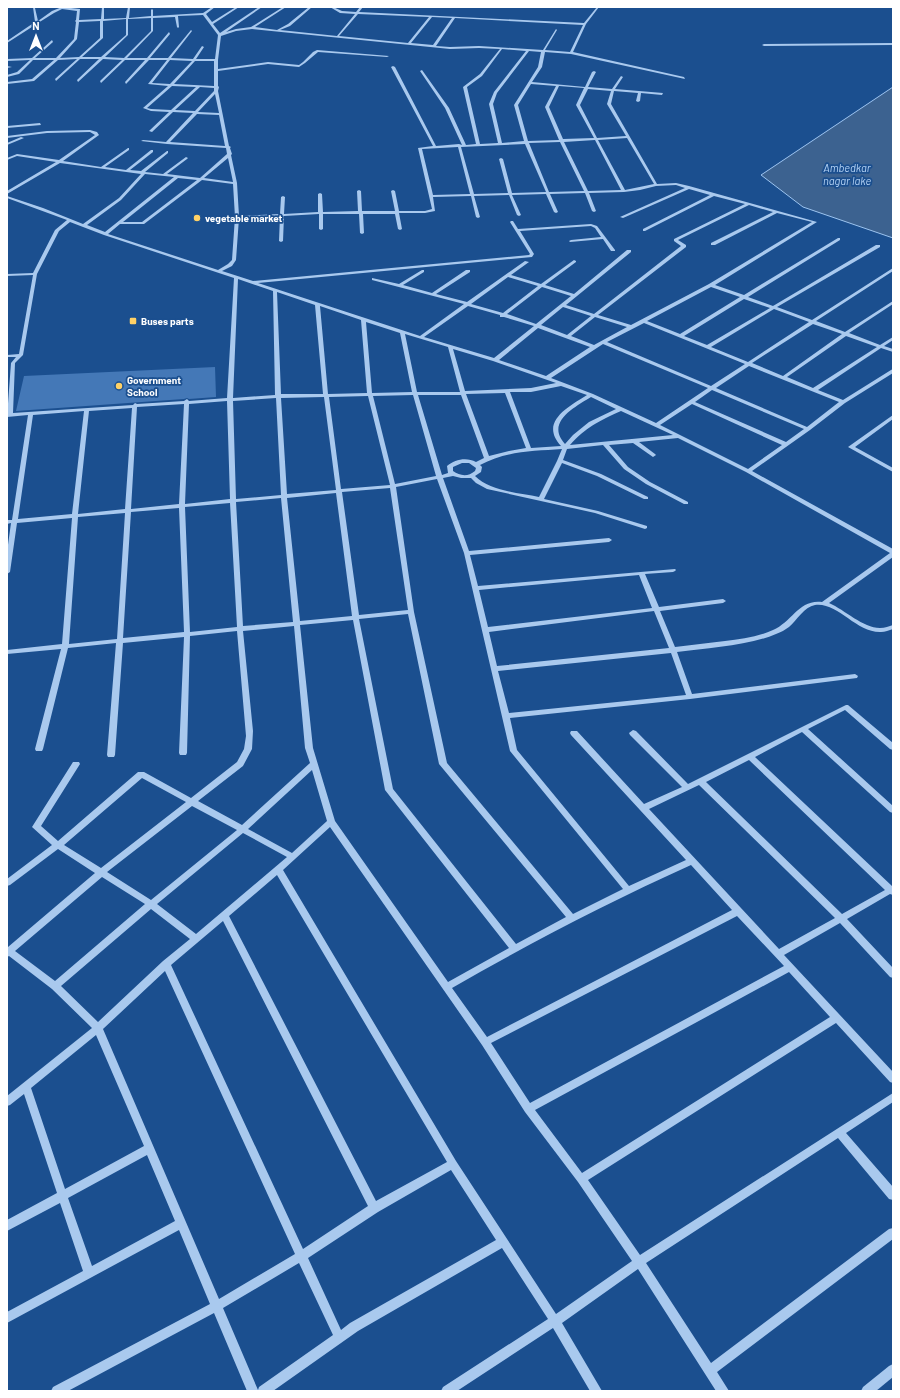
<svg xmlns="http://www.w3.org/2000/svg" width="900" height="1398" font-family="Barlow,sans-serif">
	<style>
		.water { fill: #3c6290; stroke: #9cc4f0 }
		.building { fill: #4478b7 }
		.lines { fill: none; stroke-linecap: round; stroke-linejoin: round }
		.minor { fill: #a9c9ee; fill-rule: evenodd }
		.poi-dot { fill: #ffd166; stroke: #1b4f8f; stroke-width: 1.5 }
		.labels { text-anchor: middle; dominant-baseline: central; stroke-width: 3.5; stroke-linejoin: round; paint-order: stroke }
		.far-poi-label { font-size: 10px; font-weight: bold; fill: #fff; stroke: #1b4f8f; text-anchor: start }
		.far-water-label { font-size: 11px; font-style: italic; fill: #b5d3f5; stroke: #1b4f8f }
	</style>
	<rect width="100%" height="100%" fill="#1b4f8f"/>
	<polygon class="water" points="893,87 893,238 803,207 761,175"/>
	<polygon class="building" points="215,367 216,397 189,399 187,398 184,399 16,411 24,376"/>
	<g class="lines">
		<g class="minor">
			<path d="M33,7l2,1 3,13 14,-10 10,-4 18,2 -1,11 22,-1 1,-12h2v12l22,-1 2,-11h2l-1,11 22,-2v-6l1,-1 1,1v6l50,-3 9,-6h3l-9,7 6,8 24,-15h3l-26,17 7,9 39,-26h3l-36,25 10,-3 15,-2 32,-20h3l-31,20 22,3 11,-6 21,-17h3l-22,19 -10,4 57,6 18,-22 -15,-1 -10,-6h3l9,4 14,1 4,-5h3l-4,5 225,11 13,-16h2l-13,17 -13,28 111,25 1,2 -114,-25 -26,-2 -3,15 -10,15 53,5 7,-15 2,-1 2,1 -8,15 24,2 9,-13 2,1 -8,12 48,4 -1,2 -21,-2 -1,8 -2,1 -2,-1 2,-8 -24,-2 -3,13 46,80 19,-1 13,3 128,36 -102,63 29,10 94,-57h2v2l-92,57 25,9 103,-61h4v2l-103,60 35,13 81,-52v3l-77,50 29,11 48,-31v3l-44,29 31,12 13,-8v3l-9,6 9,3v3l-12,-4 -63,42 25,10 48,-30 2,-1v4l-48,30 -35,27 -58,41 141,78v8l-64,46c16,7 34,25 51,25 5,0 9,-2 13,-3v4c-4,1 -8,3 -12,3 -25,1 -43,-30 -66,-27 -11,2 -18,15 -26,22 -4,3 -8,5 -13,7 -28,12 -68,14 -99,18l15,42 163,-20 3,2 -1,2 -167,21 -180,19 7,32 112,136 57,-26 -115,-125 -1,-2 1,-2h6l67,73 38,-17 -52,-52 -1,-2 4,-3 3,1 52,53 158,-79h2l45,38v7l-3,-1 -45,-39 -37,19 85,77v7l-3,-1 -88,-80 -47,25 137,129h1v9l-3,-1 -43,25 46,49v10l-3,-1 -50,-54 -56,32 109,117v11l-3,-1 -54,-59 -248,157 52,75 253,-162v9l-47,31 47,54v13l-4,-1 -51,-61 -192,125 65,100 178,-134 4,-1v11l-176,133 12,19h-13l-78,-122 -76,54 40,68h-12l-37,-63 -96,63h-16l2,-4 105,-68 -46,-71 -144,83 -85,60h-26l-33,-78 -146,78h-17l2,-4 157,-83 -31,-74 -172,93v-11l76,-41 -23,-68 -53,28v-11l50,-27 -33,-99 -14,11 -3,1v-10l85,-68 -40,-39 -43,-33 -2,1v-11l1,1 87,-74 -37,-24 -48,36 -3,1v-7l45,-34 -20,-18 41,-65h6l1,2 -39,62 17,15 80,-69h6l47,26 46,-36 7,-13 2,-13 -9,-105 -47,5 -3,117 -1,2h-6l-1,-2 5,-116 -61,6 -8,112 -1,2h-6l-1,-2 9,-112 -48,5 -25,101 -1,2h-6l-1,-2 26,-100 -54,5v-4l55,-6 10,-126 -55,5 -7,49 -3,2v-22l4,-29 -4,1v-4h5l16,-105 -21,2 4,-54 5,-6h-9v-2l12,-1 14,-79 -26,1v-2l26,-1 22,-43 12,-10 -60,-22v-2l36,12 40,16 36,-26 22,-24 -81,-11 -53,31v-3l49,-29 -39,-6 -10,4v-2l10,-4 42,6 36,-25 -5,-3 -43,1 -40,5v-2l40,-5 43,-1 7,2 2,3 -36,26 38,6 27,-19h1v2l-24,17 21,3 25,-20h2v2l-23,18 11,1 26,-20h1v2l-23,19 18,2 23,-17 2,1 -1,1 -20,15 33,4 27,-24 -1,-6 -59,-4 -26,-3 2,-1 23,2 27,-29 -20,-1 -21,20 -3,-1 20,-19 -18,-1 -8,-3 25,-22 -20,-2 19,-24h-18l-23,24 -1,-2 20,-22h-20l-24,23 -1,-2 22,-21 -19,-1 -25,23 -1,-2 22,-21h-19l-24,22 -1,-2 22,-20 -19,1 -24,21 -27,3v-2l25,-3 22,-19h-21l-14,14 -12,3v-2l10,-3 13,-12 -23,1v-2l25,-1 20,-18 1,2 -18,16h21l18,-19 2,-17 -1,-1 1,-1 1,-9 -15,-2 -8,4 -16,10v3l-3,-1 -28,18v-2l28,-19zM358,14l71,3 -21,26 -69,-7zM203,15l15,20 -3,24h-19l8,-12 -2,-1 -9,13 -22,-1 21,-27 -1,-1 -23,28h-18l20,-24 -1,-2 -22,26h-20l26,-27v-13l22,-1 2,10 1,1 1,-1 -1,-11zM432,17l20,1 -19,27 -22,-2zM151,18v13l-27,27 -19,-1 23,-22v-16zM455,18l128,7 -13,27 -25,-2 12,-20 -1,-1 -13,21 -64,-4 -29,1 -14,-1zM126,19v16l-25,22h-19l21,-19v-17zM100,21v17l-21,19 -19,1 17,-19 2,-17zM252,29l198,20 29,-1 21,1 -20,25 -17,13 13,57 -10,1 -17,-37 -27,-38 -2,1 25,37 17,37 -3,-1 -23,2 -41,-79 -2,-1 -2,1 42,79 -15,2 14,61 -7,2h-26l-4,-20 -2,-1 -2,1 4,20h-33l-1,-20 -2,-1 -2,1 1,20 -35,1 -1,-18 -2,-1 -2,1v18l-34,2 1,-17 -2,-1 -2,1 -1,17 -41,2 -2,-33 -6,-28 1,-1 -2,-6 1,-1 -2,-1 -11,-55 1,-4 -1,-1v-15l50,-7 31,3 6,-4 13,-11 69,5 2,-1 -72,-6 -4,2 -10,10 -4,3 -31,-3 -50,7v-9l3,-24 15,-5zM502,49l24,2 -32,41 -5,12 9,39 -18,1 -13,-57 15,-11zM529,51l12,1 -3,15 -24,38 10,36 -22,2 -9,-39 4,-11zM170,60l22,1 -22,23 -18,-1zM195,61h19v25l-40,-2zM531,84l25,2 -11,21 14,33 -31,1 -10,-36zM172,86l24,1 -25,23 -20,-1 -4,-1zM559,86l25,2 -8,17 18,33 -31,1 -14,-32zM200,87l14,1v3l-19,20 -20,-1zM588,89l23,2 -4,13 19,32 -29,2 -17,-33zM215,94l4,19 -21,-1zM197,114l22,1 6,31 -55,-4zM627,138l27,46 -29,6 -27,-50zM595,140l26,50 -33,1 -24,-49zM560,142l24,49 -35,1 -20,-49zM525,144l21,48 -34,1 -9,-34 -2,-1 -2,1 9,34 -34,1 -13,-47zM458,147l12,47 -37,1 -11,-46zM228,158l5,24 -29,-4zM145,174l29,3 -69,55 -18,-7 34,-25zM178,178l19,2 -55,42h-19zM202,180l31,4 2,33 -3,43 -4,4 -10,6 -110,-36 12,-10h24zM676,185l9,3 -65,29 3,1 66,-29 21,6 -67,34v2h2l69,-35 31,8 -71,35v2l7,5 -87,68 -28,-9 65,-53v-2h-4l-53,44 -29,-9 31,-23v-1l-2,-1 -33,24 -30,-9 18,-13 -4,-1 -58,41 -31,-8 34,-22v-2h-4l-34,23 -29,-8 21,-13v-2h-2l-23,14 -27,-6v2l92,24 -44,32 -162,-53 274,-26 2,-3 -14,-23 71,-5 4,2 6,9 -30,3 -2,1 1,1 33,-3 8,12h4v-1l-18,-24 -6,-2 -73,5 -5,-8h-2l-1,1 20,32 -1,1 -276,26 -31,-10 10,-5 4,-6 3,-42 41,-2 -1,25 2,1 2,-1 1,-25 35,-2v15l2,1 2,-1v-15h36l1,19 2,1 2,-1 -1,-19h32l3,15 2,1 2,-1 -3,-16h26l10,-2 -2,-14 38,-1 5,21 2,1 2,-1 -6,-21 35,-1 8,20 2,1 2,-1 -9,-20 34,-1 8,18 2,1 2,-1 -8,-18 35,-1 7,18 2,1 2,-1 -7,-18 35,-1 16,-2 16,-4zM749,205l24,7 -62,31v2h4l62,-32 35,9 -103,62 -78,41 -33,-10 88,-68v-2l-8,-5zM70,222l34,13 130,43 -7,120 -38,3 -2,-2 -3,2 -47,3 -2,-1 -2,2 -120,8 2,-50 8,-8 14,-81 22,-43zM508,277l30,9 -35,27 -32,-9zM238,279l35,12 2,104 -42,3zM542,287l29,9 -35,28 -29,-10zM711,287l29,10 -60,37 -33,-13zM277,292l38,13 8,89h-42zM744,299l26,9 -63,37 -23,-9zM320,306l41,14 6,73 -39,1zM468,306l32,9v2h4l30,9 -40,32 -70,-21zM563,307l28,9 -24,19 -26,-10zM774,309l35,13 -61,40 -37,-15zM595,317l32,10 -33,18 -23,-9zM366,322l34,11 12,59 -40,1zM644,323l101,41 -34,22 -104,-44zM813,324l29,10 -59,42 -31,-13zM538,328l52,19 -44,29 -47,-16zM405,334l43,13 12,45h-43zM846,336l31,11 -64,41 -26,-11zM603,344l105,44 -52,35 -63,-29 -42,-16zM453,349l40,12 63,22 -25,5 -66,3zM749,366l90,36 -32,25 -91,-39zM561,386l26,9c-19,12 -48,27 -26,51l-30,2 -21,-56h21zM712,390l92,39 -18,13 -91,-40zM505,393l21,55 -17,3 -20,5 -23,-62zM413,395l23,81 -41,8 -22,-88zM418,395h43l23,63 -8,4c-9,-5 -21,-3 -29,4l1,7 -6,2zM368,396l22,89 -49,4 -12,-92zM324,397l12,93 -49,4 -6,-96zM591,397l25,12 -27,13 -16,13 -8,9c-20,-22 10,-37 26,-47zM276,398l5,97 -45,4 -3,-98zM227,401l3,98 -45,5 4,-100zM184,404l-5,100 -48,5 6,-102zM692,404l90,41 -34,24 -88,-44zM132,408l-7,101 -47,5 11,-103zM84,411l-12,103 -54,5 15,-104zM621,411l52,24 -103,10c16,-18 29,-24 51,-34zM678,438l68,34 144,81 -68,49c-23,-3 -30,20 -49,28 -15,7 -32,9 -48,11 -17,2 -33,4 -50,6l-15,-36 63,-8 3,-2 -3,-2 -64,8 -14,-33 28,-2 2,-1 1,-1 -1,-1 -197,17 -8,-31 139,-13 3,-2 -3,-2 -140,13 -26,-73 10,-2 8,2h10l5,5 11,6 108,24 50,16 2,-1v-2l-49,-15 -54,-12 18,-36 35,13 47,23h4v-2l-47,-23 -38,-14 4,-11 36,-4 21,24 22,15 38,20h4v-2l-38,-20 -22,-15 -19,-22 24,-2 20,14 3,-2 -1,-1 -16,-12zM562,449l-5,12 -18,36c-20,-4 -49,-6 -64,-21l6,-4 1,-5 -2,-2c26,-14 53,-14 82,-16zM462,463h7l7,5 -1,3c-7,6 -15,5 -22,0v-4zM437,479l27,74 46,198 113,138 -50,25 -126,-151 -33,-151 -18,-125zM390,488l18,122 -49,5 -17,-123zM336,493l16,123 -52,5 -13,-123zM281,498l12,124 -50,4 -7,-124zM230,503l7,124 -47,5 -5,-125zM179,508l5,124 -61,6 8,-126zM125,513l-8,126 -48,5 9,-127zM639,575l13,33 -164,19 -9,-37zM654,611l15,37 -172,18 -8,-34zM408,614l31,150 127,153 -50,27 -123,-155 -34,-170zM353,620l32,170 124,158 -61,34 -113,-161 -22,-73 -13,-123zM294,626l11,122 5,15 -68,62 -44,-24 45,-35 9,-17 1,-18 -10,-100zM671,653l15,42 -177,18 -11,-42zM749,760l136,130 -43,24 -136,-132zM312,770l15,51 -35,32 -44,-24zM142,778l44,24 -85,66 -37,-23zM699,785l136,133 -56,31 -130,-140zM192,806l45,24 -86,70 -44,-28zM330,827l152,218 43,67 53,70 54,79 -76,53 -100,-153 -173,-291zM243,833l44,24 -91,77 -39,-30zM691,865l41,45 -245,127 -35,-49c78,-45 157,-86 239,-123zM277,875l170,287 -71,39 -147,-285zM102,877l43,27 -90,77 -40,-30zM151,909l39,30 -27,22 -65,61 -37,-36zM737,916l47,50 -254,137 -39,-60zM223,921l145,285 -65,43 -132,-284zM165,971l130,283 -76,45 -116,-270zM789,972l41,45 -248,156 -47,-63zM96,1035l48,111 -79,43 -34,-101zM147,1155l28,66 -83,45 -24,-68zM451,1170l45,70 -146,83 -9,7 -33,-72 70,-46zM299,1263l34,72 -74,52 -1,3 -35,-82z"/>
			<polygon points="893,43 893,45 764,46 762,45 764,44"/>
			<polygon points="7,66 12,67 7,68"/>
			<polygon points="40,123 41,125 7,128 7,126"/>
			<polygon points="21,137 24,138 7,145 7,143"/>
			<polygon points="893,415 893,419 855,447 893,468 893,472 848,447"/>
			<polygon points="893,1364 893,1377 876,1391 861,1391 863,1387 889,1366"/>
		</g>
	</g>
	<g class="poi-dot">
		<circle cx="197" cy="218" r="4"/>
		<rect x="129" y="317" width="8" height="8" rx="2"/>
		<circle cx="119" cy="386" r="4"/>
	</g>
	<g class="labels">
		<g class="far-poi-label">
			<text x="205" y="218">vegetable market</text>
			<text x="141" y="321">Buses parts</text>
			<text x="127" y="380">Government<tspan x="127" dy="12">School</tspan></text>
		</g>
		<g class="far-water-label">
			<text x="847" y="167">Ambedkar<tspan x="847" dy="13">nagar lake</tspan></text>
		</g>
	</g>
	<rect width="900" height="1398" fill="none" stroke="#ffffff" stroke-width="16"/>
	<g transform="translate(36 36)" stroke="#1b4f8f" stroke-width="3" paint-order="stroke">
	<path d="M0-3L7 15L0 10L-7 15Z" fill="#ffffff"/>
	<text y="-6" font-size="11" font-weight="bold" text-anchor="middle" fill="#ffffff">N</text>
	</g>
</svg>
